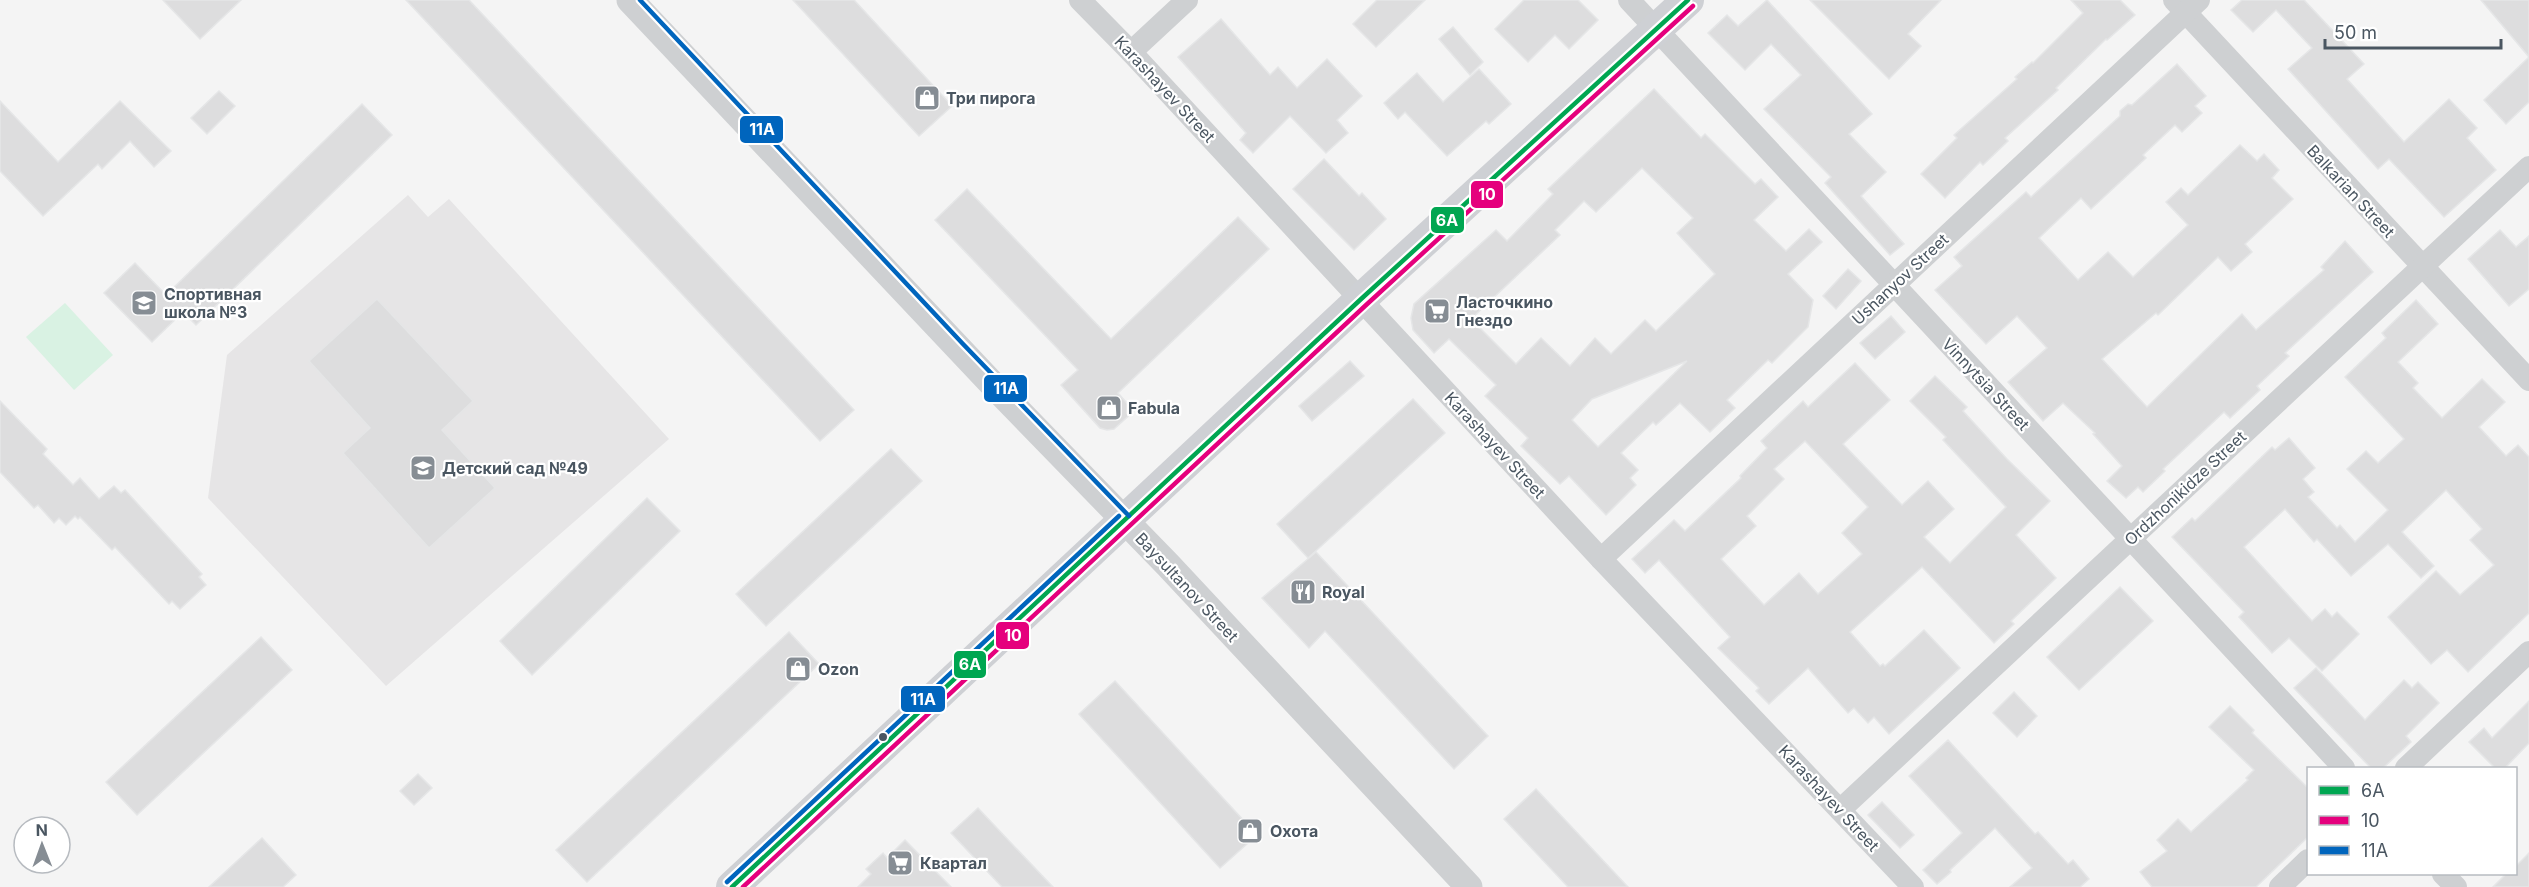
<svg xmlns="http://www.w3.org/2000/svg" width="2529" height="887" font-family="Inter,sans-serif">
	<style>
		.education { fill: #e6e5e6 }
		.green { fill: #d9f2e3 }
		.building { fill: #ddddde; stroke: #e5e6e7; stroke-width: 1.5; fill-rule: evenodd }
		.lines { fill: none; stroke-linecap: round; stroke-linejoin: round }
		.minor { stroke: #ced0d2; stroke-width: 22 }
		.tertiary { stroke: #ced0d2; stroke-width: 27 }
		.secondary { stroke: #ced0d4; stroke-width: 32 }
		.bus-1-casing { stroke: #fff; stroke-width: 9 }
		.bus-2-casing { stroke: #fff; stroke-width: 9 }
		.bus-3-casing { stroke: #fff; stroke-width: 9 }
		.bus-1 { stroke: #00a651; stroke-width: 4.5 }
		.bus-2 { stroke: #e5007d; stroke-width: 4.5 }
		.bus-3 { stroke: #0065bd; stroke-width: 4.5 }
		.bus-dot { fill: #4a5661; stroke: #fff; stroke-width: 2 }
		.labels { text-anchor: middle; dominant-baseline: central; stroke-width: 4.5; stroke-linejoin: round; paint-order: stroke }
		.street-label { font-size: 16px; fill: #4a5661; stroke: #fff }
		.poi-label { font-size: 16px; font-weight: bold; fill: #4a5661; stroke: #fff; text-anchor: start }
		.line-badge { stroke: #fff; stroke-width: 2 }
		.badge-label { font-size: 16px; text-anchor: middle; font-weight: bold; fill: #fff }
	</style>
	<rect width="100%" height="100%" fill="#f4f4f4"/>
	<polygon class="education" points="408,195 428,217 449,199 669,439 386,686 208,498 227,355"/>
	<polygon class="green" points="65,303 113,355 74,390 26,337"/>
	<g class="building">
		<polygon points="163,0 241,0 200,39"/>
		<polygon points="406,0 469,0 854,410 820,441"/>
		<polygon points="793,0 854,0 952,106 919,136"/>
		<polygon points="1377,0 1425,0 1376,47 1353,24"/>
		<polygon points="1524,0 1578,0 1598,20 1569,49 1555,35 1528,62 1495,29"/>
		<polygon points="1767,0 1872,114 1849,134 1886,172 1861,196 1904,244 1890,255 1825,183 1831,177 1764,109 1801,75 1771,44 1745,70 1708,33 1727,15 1738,26"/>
		<polygon points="1810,0 1941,0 1908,34 1921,46 1889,79"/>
		<polygon points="2071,0 2120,0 2135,15 2107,40 2106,39 2056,88 2058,90 2005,138 2008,141 1983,165 1980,162 1945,198 1921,174 1957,138 1954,135 2017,79 2015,77 2032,62 2033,63 2083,13"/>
		<polygon points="2242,0 2304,0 2364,64 2347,79 2404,142 2449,99 2477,128 2467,138 2496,170 2444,217 2389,159 2378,169 2288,69 2312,48 2276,10 2253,32 2231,10"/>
		<polygon points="2481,0 2529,0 2529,57"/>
		<polygon points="1221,19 1270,75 1278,67 1297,88 1327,59 1362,96 1337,120 1348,133 1326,153 1290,116 1253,153 1240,140 1246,133 1178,57"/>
		<polygon points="1453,27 1483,62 1470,75 1439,39"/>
		<polygon points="2529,57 2529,102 2506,124 2484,100"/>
		<polygon points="2177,64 2206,96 2195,106 2202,113 2182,132 2175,125 2143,155 2146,158 2091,209 2081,198 2039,238 2078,280 2108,252 2133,277 2188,225 2166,202 2181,188 2188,195 2240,145 2257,161 2264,154 2279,170 2272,178 2293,199 2245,244 2252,252 2231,271 2218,257 2158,315 2156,313 2102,359 2147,407 2242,314 2256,330 2324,270 2321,267 2345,241 2373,272 2285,353 2289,356 2257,386 2260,390 2230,418 2224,412 2163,469 2165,471 2143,492 2138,487 2126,498 2107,481 2122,466 2093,434 2095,433 2063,403 2043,421 2008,382 2047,348 2017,316 1986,344 1935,290 1962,266 1954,257 2026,192 2031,197 2120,116 2120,111 2128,104 2132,105"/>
		<polygon points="1479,69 1511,104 1489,124 1486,121 1447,156 1405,112 1398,119 1384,103 1417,73 1443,102"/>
		<path d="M1654,89l47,49 4,-4 50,50 6,-5 17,18 -24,23 32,31 23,-22 13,13 -34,32 25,26 -5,27 -36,36 -4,-3 -41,40 8,8 -25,24 -30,-29 -24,22 -3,-3 -32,31 17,17 -8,8 6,7 -30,30 -37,-39 -9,8 -39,-38 7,-8 -43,-42 11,-11 -47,-46 -15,14 -21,-23 -2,-12 3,-14 82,-74 11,11 46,-47 -5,-5zM1642,168l51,50 -16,15 38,41 -59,57 -11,-11 -34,34 -16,-16 -25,28 -29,-28 -25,26 -45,-45 89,-84 -5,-5 29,-29 12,11zM1687,361l-89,86 -26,-27 20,-21z"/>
		<polygon points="219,91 235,106 207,134 191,118"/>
		<polygon points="0,101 58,162 120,101 171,151 154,167 130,141 102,169 98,164 43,216 0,171"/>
		<polygon points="362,104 392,135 196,325 183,312 152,342 104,293 135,263 166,295"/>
		<polygon points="1324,159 1359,196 1362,193 1386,219 1354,250 1293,189"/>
		<polygon points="967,189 1111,339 1238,217 1269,249 1118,393 1134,411 1114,429 1107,430 1100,428 1061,385 1078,370 935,220"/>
		<polygon points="2500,230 2516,247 2529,236 2529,289 2509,306 2468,259"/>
		<polygon points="1848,269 1861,281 1836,309 1823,296"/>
		<polygon points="377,299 473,401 442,430 495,488 429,548 343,453 370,428 309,361"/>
		<polygon points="2416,300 2438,324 2398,362 2418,383 2413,388 2442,418 2482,379 2505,402 2479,427 2506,456 2518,445 2529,457 2529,613 2468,672 2447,650 2431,664 2388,617 2436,571 2460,595 2494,565 2470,540 2482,529 2446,490 2402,532 2434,566 2421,578 2388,544 2351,576 2317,539 2314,542 2285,509 2244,547 2312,621 2325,609 2332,617 2337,612 2359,634 2322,671 2289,638 2272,653 2239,617 2244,612 2172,537 2192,518 2195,521 2272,447 2275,450 2289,438 2315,468 2303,479 2314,492 2308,497 2337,528 2340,525 2355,542 2388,510 2347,469 2366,451 2378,463 2404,439 2345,377 2386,338 2382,333"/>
		<polygon points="1891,316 1905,332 1875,359 1860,343"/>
		<polygon points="1350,361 1364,376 1312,421 1299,406"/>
		<path d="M1855,363l35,37 -47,44 59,61 26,-24 26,28 -30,28 26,26 56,-56 -63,-67 3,-3 -36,-36 25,-25 32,31 -4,4 44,48 43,42 -34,34 40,43 -45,43 3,3 -20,19 -72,-76 -72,65 30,34 3,-2 2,2 39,-36 36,38 -71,66 -15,-17 -6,6 -14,-15 -6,5 -40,-45 -39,36 -13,-13 3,-3 -41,-40 12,-11 -71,-77 -14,13 -13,-14 42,-39 11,11 56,-53 -1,-2 27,-28 -6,-7 42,-40 5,6zM1805,441l63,66 -26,26 20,21 -44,40 -19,-21 -35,32 -43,-46 35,-33 -9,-10 37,-37 -10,-10z"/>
		<polygon points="1413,399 1445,433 1308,558 1277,524"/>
		<polygon points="0,401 47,449 43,454 73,485 80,478 99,499 114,486 121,493 125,490 202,574 199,577 206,585 180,609 172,601 169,604 115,547 112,550 80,517 78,519 75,516 66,525 59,518 54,523 38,505 34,508 0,472"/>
		<polygon points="891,449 922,481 766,626 736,594"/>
		<polygon points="647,498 680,531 532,675 500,641"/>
		<polygon points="1316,552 1488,736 1454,769 1325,631 1309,648 1262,598"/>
		<polygon points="2120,587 2153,621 2079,690 2047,657"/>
		<polygon points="789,632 819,664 587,882 556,850"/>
		<polygon points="261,637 292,670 137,815 106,782"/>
		<polygon points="2316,668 2365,720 2404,680 2412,688 2418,682 2439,703 2406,736 2411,742 2383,768 2371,768 2294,688"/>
		<polygon points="1115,681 1257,835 1220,868 1079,714"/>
		<polygon points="2014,692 2037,716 2017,737 1993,713"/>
		<polygon points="2529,701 2529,743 2505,768 2495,768 2469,742 2484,728 2492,738"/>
		<polygon points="2230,706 2254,730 2252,733 2308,788 2308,837 2256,887 2152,887 2140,872 2167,851 2157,840 2178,819 2191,832 2248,780 2246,778 2254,770 2209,727"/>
		<polygon points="1948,740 2035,834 2038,832 2068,864 2073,860 2089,879 2080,887 2010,887 2032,868 1995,828 1950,870 1951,872 1937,884 1923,870 1962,833 1909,776"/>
		<polygon points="418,774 432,788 414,805 400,791"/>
		<polygon points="1536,789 1568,823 1628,887 1568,887 1504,819"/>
		<polygon points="1882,802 1914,835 1900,848 1868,815"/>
		<polygon points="978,808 1012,844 1053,887 1002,887 951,833"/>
		<polygon points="262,838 296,875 283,887 209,887"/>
		<polygon points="905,840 951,887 858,887 871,874 866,869 883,853 887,858"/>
		<polygon points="2529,853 2529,887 2493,887 2507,873 2516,873 2516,866"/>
	</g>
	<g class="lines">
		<g class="minor">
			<polyline points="1080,0 1131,52 1601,559 1913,887"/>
			<polyline points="1629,0 2344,768"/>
			<polyline points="2174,0 2529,380"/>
			<polyline points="1131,52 1187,0"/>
			<polyline points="1601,559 2199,0"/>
			<polyline points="2406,768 2529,652"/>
			<polyline points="1840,810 2529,167"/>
			<polyline points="2443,874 2456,887"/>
			<polyline points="2280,887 2308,860"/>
		</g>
		<polyline class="tertiary" points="630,0 997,389 1168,565 1469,887"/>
		<polyline class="secondary" points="732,887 1360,300 1688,0"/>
		<g class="bus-1-casing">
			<polyline id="bus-1" points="732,887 1360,300 1688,0"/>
		</g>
		<g class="bus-2-casing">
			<polyline id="bus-2" points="743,887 1365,306 1693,6"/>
		</g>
		<g class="bus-3-casing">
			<g id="bus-3">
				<polyline points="640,0 963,344 1129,516"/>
				<polyline points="727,882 1119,516"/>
			</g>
		</g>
		<use href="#bus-1" class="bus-1"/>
		<use href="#bus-2" class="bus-2"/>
		<use href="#bus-3" class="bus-3"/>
	</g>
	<defs>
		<g id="shop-square" transform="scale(1.35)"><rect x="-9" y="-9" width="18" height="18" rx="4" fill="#868d94" stroke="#fff"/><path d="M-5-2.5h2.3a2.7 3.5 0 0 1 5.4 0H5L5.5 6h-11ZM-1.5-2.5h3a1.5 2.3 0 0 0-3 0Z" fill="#fff"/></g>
		<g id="school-square" transform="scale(1.35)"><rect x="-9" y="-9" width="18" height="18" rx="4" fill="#868d94" stroke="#fff"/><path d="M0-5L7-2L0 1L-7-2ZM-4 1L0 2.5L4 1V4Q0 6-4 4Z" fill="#fff"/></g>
		<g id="supermarket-square" transform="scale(1.35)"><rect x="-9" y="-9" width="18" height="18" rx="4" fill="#868d94" stroke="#fff"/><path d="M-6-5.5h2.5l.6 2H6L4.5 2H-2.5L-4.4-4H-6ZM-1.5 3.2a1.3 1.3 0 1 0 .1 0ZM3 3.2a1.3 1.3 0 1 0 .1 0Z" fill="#fff"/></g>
		<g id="restaurant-square" transform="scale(1.35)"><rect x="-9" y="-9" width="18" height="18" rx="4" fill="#868d94" stroke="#fff"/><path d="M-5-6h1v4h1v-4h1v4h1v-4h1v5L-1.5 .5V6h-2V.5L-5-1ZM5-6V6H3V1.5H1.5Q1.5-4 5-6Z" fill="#fff"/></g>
	</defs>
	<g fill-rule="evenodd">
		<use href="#shop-square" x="927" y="98"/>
		<use href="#school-square" x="144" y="303"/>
		<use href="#supermarket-square" x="1437" y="311"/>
		<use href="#shop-square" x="1109" y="408"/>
		<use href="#school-square" x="423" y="468"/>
		<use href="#restaurant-square" x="1303" y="592"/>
		<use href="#shop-square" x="798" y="669"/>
		<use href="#shop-square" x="1250" y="831"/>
		<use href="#supermarket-square" x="900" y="863"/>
	</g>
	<circle class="bus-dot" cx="883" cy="737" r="5"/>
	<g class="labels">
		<g class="street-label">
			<text transform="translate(1165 89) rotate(47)">Karashaуev Street</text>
			<text transform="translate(2351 191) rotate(47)">Balkarian Street</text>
			<text transform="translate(1900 279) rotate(-43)">Ushanyov Street</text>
			<text transform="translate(1986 384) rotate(47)">Vinnytsia Street</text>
			<text transform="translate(1495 445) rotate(47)">Karashaуev Street</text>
			<text transform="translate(2185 488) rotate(-43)">Ordzhonikidze Street</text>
			<text transform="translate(1187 587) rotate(47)">Baysultanov Street</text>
			<text transform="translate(1829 798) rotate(47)">Karashaуev Street</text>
		</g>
		<g class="poi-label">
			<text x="946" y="98">Три пирога</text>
			<text x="164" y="294">Спортивная<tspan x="164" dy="18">школа №3</tspan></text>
			<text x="1456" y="302">Ласточкино<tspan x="1456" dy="18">Гнездо</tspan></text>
			<text x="1128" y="408">Fabula</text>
			<text x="442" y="468">Детский сад №49</text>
			<text x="1322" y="592">Royal</text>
			<text x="818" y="669">Ozon</text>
			<text x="1270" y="831">Охота</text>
			<text x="920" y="863">Квартал</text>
		</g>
	</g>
	<g class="line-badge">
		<rect x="739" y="115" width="45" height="29" rx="6" fill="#0065bd"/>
		<rect x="1470" y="180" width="34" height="29" rx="6" fill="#e5007d"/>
		<rect x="1430" y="206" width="35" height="28" rx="6" fill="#00a651"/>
		<rect x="983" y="374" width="45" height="29" rx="6" fill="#0065bd"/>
		<rect x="995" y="621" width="35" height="29" rx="6" fill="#e5007d"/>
		<rect x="953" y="650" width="34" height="29" rx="6" fill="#00a651"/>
		<rect x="900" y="685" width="46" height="28" rx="6" fill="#0065bd"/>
	</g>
	<g class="badge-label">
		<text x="762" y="135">11А</text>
		<text x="1487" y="200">10</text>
		<text x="1447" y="226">6А</text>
		<text x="1006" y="394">11А</text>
		<text x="1013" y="641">10</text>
		<text x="970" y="670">6А</text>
		<text x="923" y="705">11А</text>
	</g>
	<rect x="2307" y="767" width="210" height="108" fill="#ffffff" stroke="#b7bbc0" stroke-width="1.5"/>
	<rect x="2319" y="786" width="30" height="9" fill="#00a651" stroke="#b7bbc0" stroke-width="1.5"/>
	<text x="2361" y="797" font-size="18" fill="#4a5661">6А</text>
	<rect x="2319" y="816" width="30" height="9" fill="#e5007d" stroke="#b7bbc0" stroke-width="1.5"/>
	<text x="2361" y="827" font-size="18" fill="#4a5661">10</text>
	<rect x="2319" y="846" width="30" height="9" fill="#0065bd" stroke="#b7bbc0" stroke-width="1.5"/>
	<text x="2361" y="857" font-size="18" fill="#4a5661">11А</text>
	<g transform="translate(42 845) rotate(359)"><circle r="28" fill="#ffffff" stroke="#b7bbc0" stroke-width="1.5"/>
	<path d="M0-4.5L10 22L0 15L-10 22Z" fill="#868d94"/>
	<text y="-9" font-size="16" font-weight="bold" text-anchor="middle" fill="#4a5661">N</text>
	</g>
	<path d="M2325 39v9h176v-9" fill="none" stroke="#4a5661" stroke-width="3"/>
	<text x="2334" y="39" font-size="18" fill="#4a5661" stroke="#ffffff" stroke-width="4.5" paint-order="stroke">50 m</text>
</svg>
